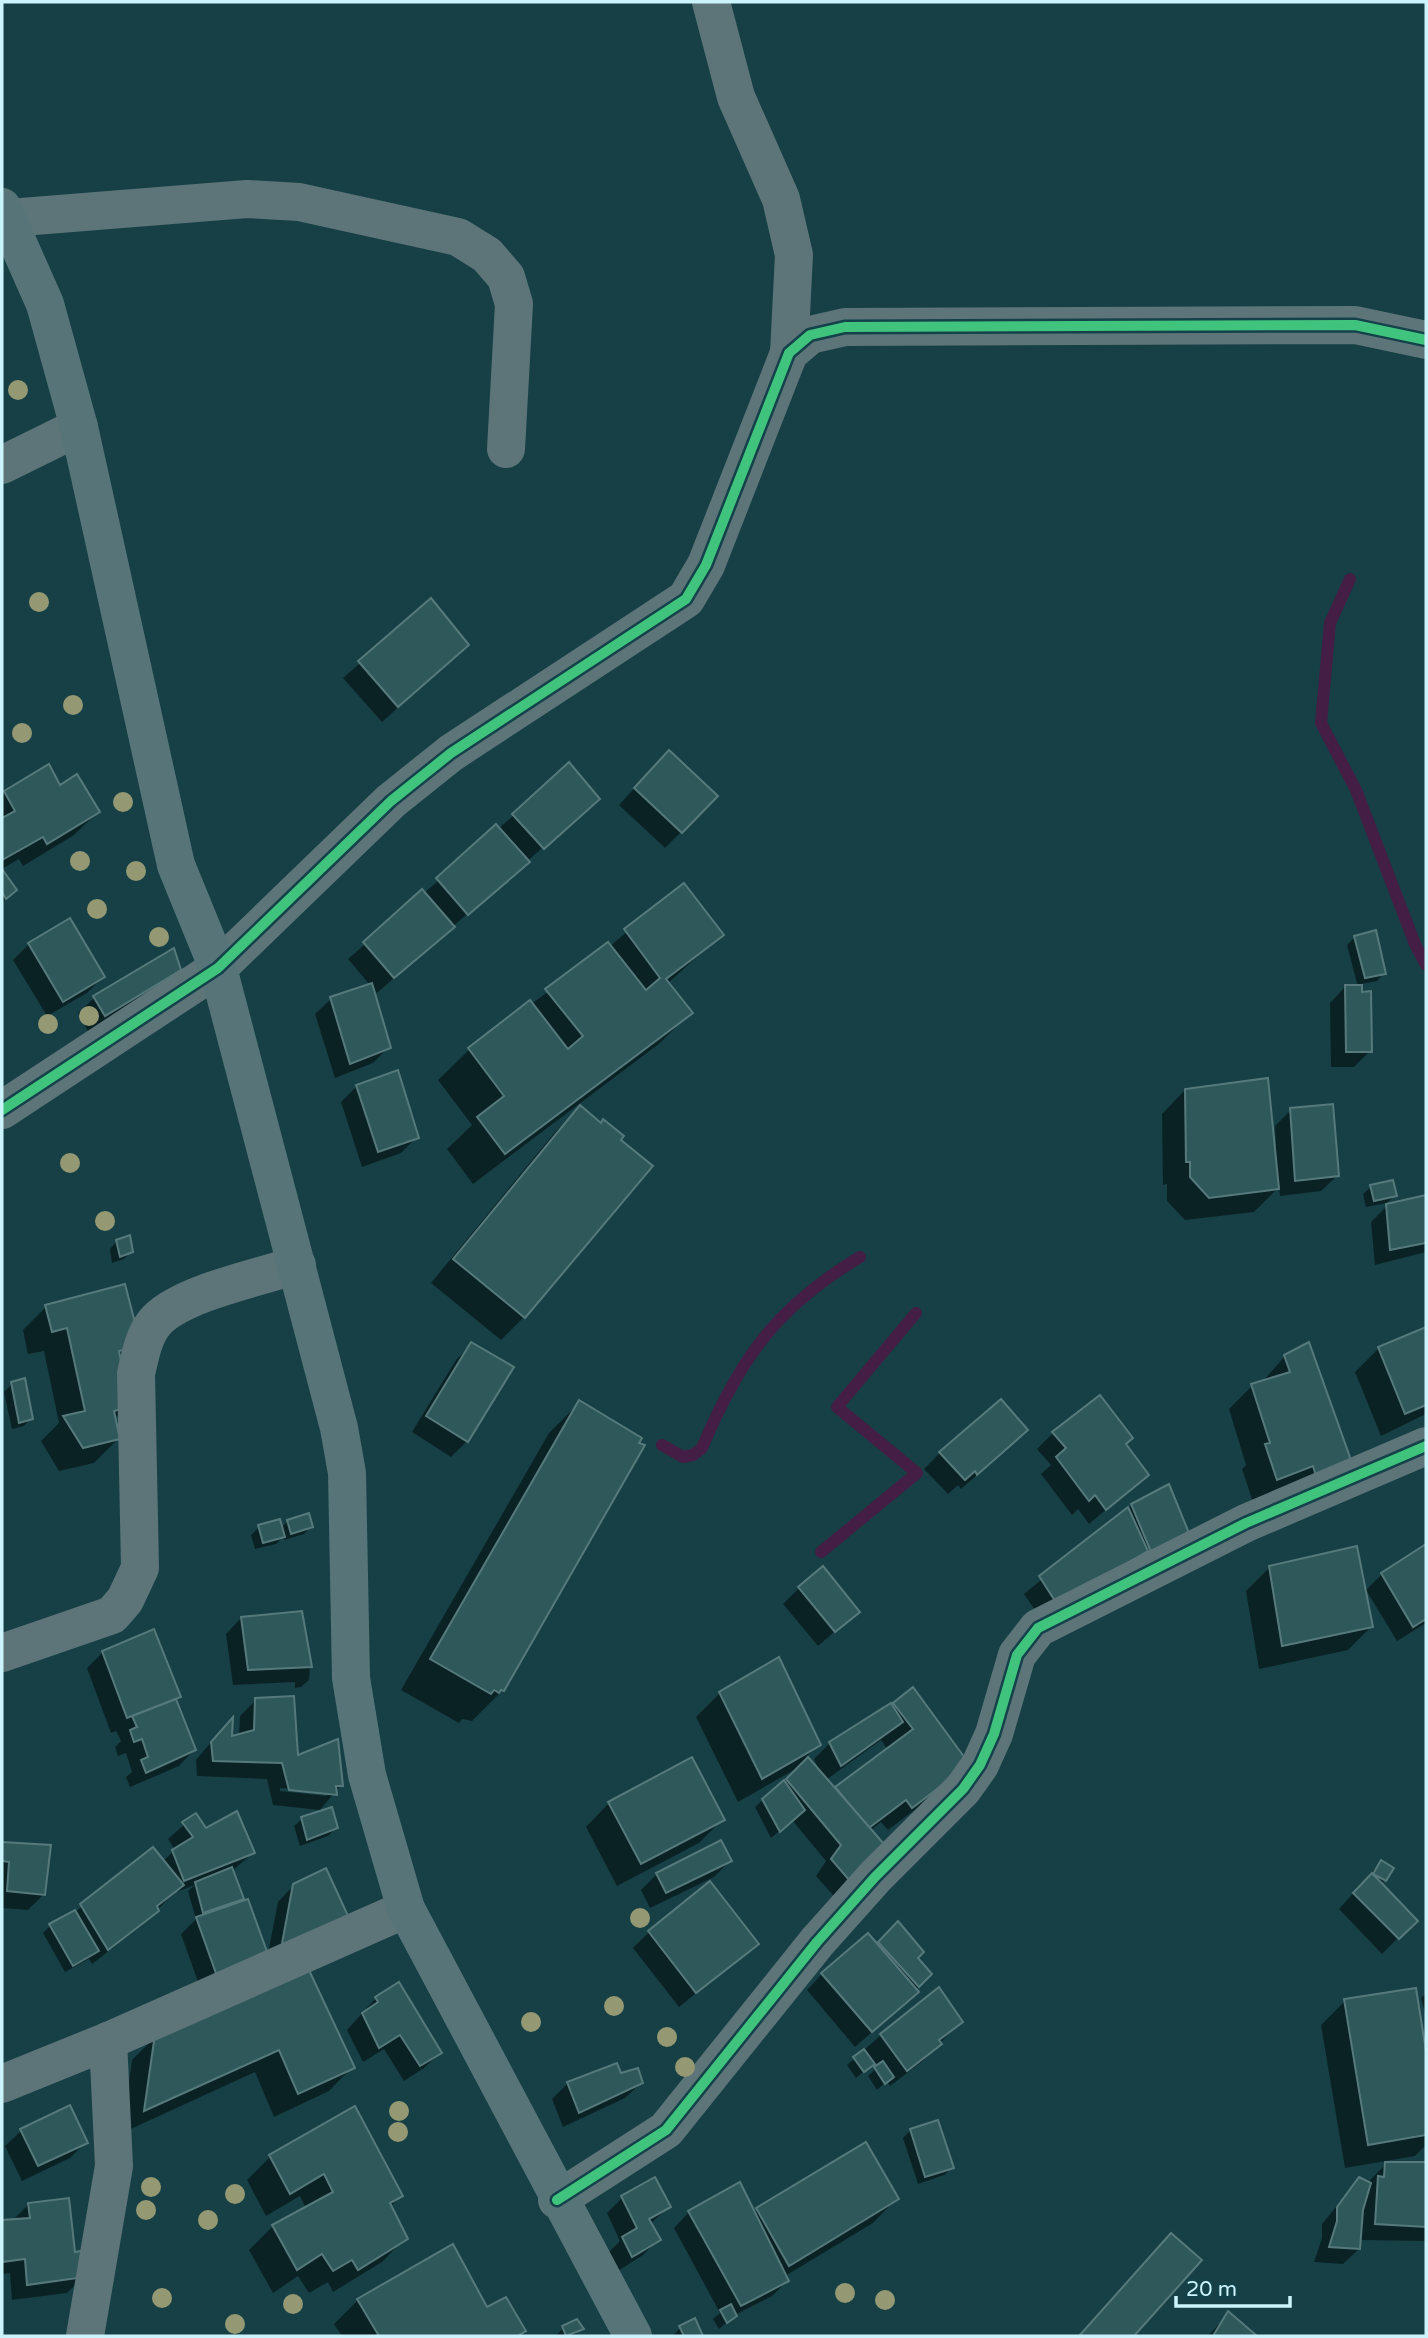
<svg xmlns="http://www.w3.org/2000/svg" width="1428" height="2338" font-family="'Varela Round',sans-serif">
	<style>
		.shadow { fill: #0007; fill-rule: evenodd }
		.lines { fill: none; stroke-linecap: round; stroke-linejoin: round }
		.stream { stroke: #441e45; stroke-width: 12 }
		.building { fill: #2f585a; stroke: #567a7c; stroke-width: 2 }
		.minor { stroke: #5d7579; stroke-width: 38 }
		.major { stroke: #577579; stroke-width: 38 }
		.cycleway-casing { stroke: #14424a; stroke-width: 15 }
		.cycleway { stroke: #40c37c; stroke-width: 10 }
		.tree { fill: #949973 }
	</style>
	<rect width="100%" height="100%" fill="#164046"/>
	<g class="shadow">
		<polygon points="431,601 451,660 382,722 343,678"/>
		<polygon points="653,768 681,832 665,848 619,805"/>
		<polygon points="59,788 98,812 74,835 23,866 19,859 2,869 2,795 5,792"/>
		<polygon points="581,814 377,993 371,985 389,1047 373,1063 335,1078 315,1014 331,999 370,985 348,959 514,815"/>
		<polygon points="2,872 14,890 2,903"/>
		<polygon points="684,885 721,935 667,984 690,1013 660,1043 473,1184 447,1149 472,1125 438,1080 469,1050 610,946"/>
		<polygon points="1355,937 1384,973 1377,981 1361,984 1370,1051 1354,1067 1331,1067 1330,1003 1345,987 1358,987 1347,945"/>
		<polygon points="29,944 103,977 87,993 47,1016 13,960"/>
		<polygon points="173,951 179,970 163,986 88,1031 78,1013 94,998"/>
		<polygon points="357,1086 417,1137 401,1153 362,1167 341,1102"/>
		<polygon points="1185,1090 1273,1146 1276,1146 1275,1126 1291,1110 1337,1176 1321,1191 1280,1196 1279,1187 1254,1212 1185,1220 1167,1201 1167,1184 1163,1185 1162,1114"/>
		<polygon points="580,1108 524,1317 501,1340 431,1283 556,1131"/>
		<polygon points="1371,1187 1395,1195 1387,1203 1366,1207 1363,1194"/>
		<polygon points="1426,1197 1426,1252 1375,1265 1371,1222 1387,1206"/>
		<polygon points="117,1241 132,1251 124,1259 112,1263 110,1249"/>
		<polygon points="124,1287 128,1405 114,1419 118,1439 94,1463 59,1471 41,1441 59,1423 44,1351 28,1354 23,1330 46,1307"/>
		<polygon points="1426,1328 1426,1414 1381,1436 1355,1372 1379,1348"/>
		<polygon points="472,1344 467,1441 451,1457 412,1432 456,1360"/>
		<polygon points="1285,1356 1350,1462 1253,1502 1242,1469 1246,1465 1229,1409 1252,1386 1262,1382"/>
		<polygon points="12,1384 31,1418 24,1426 12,1429 4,1392"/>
		<polygon points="579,1403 503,1690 472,1721 462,1719 459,1723 401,1690 549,1433"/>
		<polygon points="1053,1433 1147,1475 1089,1524 1078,1509 1072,1515 1041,1474 1051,1465 1037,1449"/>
		<polygon points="1010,1446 961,1489 958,1485 948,1494 924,1469 940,1453"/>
		<polygon points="1132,1505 1173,1553 1041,1619 1024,1594"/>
		<polygon points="288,1521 311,1526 304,1534 284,1540 283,1537 276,1544 255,1549 251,1535 259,1527 281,1528"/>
		<polygon points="1426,1546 1426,1623 1397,1641 1366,1590 1382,1574"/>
		<polygon points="1270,1567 1372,1626 1348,1650 1259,1669 1246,1591"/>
		<polygon points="799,1588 857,1612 818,1646 783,1604"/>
		<polygon points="241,1618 310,1666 309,1680 301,1687 295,1688 295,1682 233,1685 226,1634"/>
		<polygon points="103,1652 179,1696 174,1700 194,1750 179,1766 130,1787 126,1777 132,1772 126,1753 118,1756 115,1747 121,1741 116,1731 111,1733 87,1668"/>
		<path d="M779,1660l40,84 -13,13 14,16 -6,-14 16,-16 61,-36 22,-17 34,102 -22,10 -37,28 -7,-8 -11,9 -31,71 -23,-26 10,-15 -34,-41 -21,18 -16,-31 46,-41 -63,36 -42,-85 24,-24zM881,1740l7,10 -53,40 -9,-10z"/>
		<path d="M256,1700l41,57 44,28 -21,25 -47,-5 -6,-26 -70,-3 -1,-16 21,-25 14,3 8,-2 1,-20zM280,1788l47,4v4l-47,-5z"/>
		<polygon points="609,1803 723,1819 699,1843 617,1886 586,1827"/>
		<polygon points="236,1814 253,1853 232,1871 242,1898 235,1906 247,1901 267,1959 278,1902 294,1885 325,1870 347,1917 331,1933 267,1963 267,1960 252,1976 202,1993 181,1934 196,1919 188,1891 195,1885 174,1893 141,1926 92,1964 89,1959 65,1972 43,1933 50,1926 75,1912 153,1849 163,1861 175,1850 168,1839 195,1815 205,1830"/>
		<polygon points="302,1819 336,1828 328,1836 300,1846 294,1826"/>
		<polygon points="2,1843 49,1846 44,1894 28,1910 2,1908"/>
		<polygon points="730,1861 714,1877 650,1908 641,1890 657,1874"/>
		<polygon points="1381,1862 1385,1880 1380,1884 1415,1921 1382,1954 1339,1909"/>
		<polygon points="898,1924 916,1958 929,1974 901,2007 855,2047 807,1990 822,1974 877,1946"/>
		<polygon points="649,1932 757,1944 679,2007 633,1948"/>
		<polygon points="299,1954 352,2067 329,2091 274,2117 255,2072 122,2133 132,2060 156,2036"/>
		<polygon points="1414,1990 1426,2061 1426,2145 1415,2156 1345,2168 1321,2025 1345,2001"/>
		<polygon points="1426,1993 1426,2016 1421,1998"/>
		<polygon points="376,1998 440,2053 424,2068 404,2081 384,2049 363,2062 347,2030"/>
		<polygon points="961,2021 924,2060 890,2086 887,2081 877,2090 868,2076 877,2067 874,2063 856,2078 847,2065 881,2035"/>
		<polygon points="620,2076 641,2083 625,2098 563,2127 552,2099 568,2083"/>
		<polygon points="911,2130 952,2168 944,2175 918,2184 903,2138"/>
		<polygon points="21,2131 86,2142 70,2158 22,2181 5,2146"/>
		<polygon points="270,2157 401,2196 390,2207 405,2238 382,2262 333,2292 328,2282 309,2293 298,2276 273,2293 249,2250 273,2226 306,2208 300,2196 266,2216 247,2180"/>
		<polygon points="1386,2164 1426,2164 1426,2241 1359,2240 1359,2249 1343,2264 1314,2262 1322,2238 1322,2224 1359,2179 1369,2184 1370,2180"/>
		<polygon points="622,2198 669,2207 650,2224 659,2239 643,2255 616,2272 607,2254 620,2241 607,2213"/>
		<polygon points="896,2199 873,2223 785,2276 787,2281 772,2296 735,2315 719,2329 713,2319 720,2313 674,2228 689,2212 753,2213 757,2209"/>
		<polygon points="29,2204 74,2254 83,2277 67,2293 12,2300 10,2273 2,2274 2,2222 12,2221"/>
		<polygon points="358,2300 486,2310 524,2331 519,2336 342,2336 334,2324"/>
		<polygon points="1228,2314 1255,2336 1208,2336"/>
		<polygon points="694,2321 701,2336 673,2336 680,2328"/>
		<polygon points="563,2328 581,2329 574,2336 556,2336"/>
	</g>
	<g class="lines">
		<g class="stream">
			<polyline points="1350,579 1330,623 1321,723 1356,790 1415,944 1426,965"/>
			<path d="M662,1445l21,12 10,-2 9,-7c37,-88 74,-141 158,-191"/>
			<polyline points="821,1552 917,1473 837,1407 916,1313"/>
		</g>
	</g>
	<g class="building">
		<polygon points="431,598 469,645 398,707 358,661"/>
		<polygon points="669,750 718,796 682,833 634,788"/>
		<polygon points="569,762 600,799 544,849 512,814"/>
		<polygon points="49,764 60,785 77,774 100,812 47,844 43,837 2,860 2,818 15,811 4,791"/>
		<polygon points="496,824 530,862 468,915 436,878"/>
		<polygon points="2,869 17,890 6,899 2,892"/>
		<polygon points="684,883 724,935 666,979 693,1013 505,1154 477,1117 504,1096 468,1048 530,1000 568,1049 583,1036 545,989 608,942 646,990 660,978 624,929"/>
		<polygon points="422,889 455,927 394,978 363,942"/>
		<polygon points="70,918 105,977 63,1002 28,943"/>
		<polygon points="1376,930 1386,974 1365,978 1354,936"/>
		<polygon points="174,948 181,970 105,1016 93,996"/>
		<polygon points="372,983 391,1048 350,1064 330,997"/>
		<polygon points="1345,985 1362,985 1362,992 1371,991 1372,1052 1346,1052"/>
		<polygon points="398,1070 419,1138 378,1152 356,1085"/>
		<polygon points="1268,1078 1279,1189 1209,1198 1190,1177 1190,1162 1186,1162 1185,1089"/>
		<polygon points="1333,1104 1339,1176 1295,1181 1290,1108"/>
		<polygon points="580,1105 601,1123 603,1119 624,1136 621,1140 653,1166 525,1318 453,1259"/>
		<polygon points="1393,1180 1397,1196 1374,1201 1370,1185"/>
		<polygon points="1426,1195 1426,1243 1390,1250 1386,1204"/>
		<polygon points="130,1235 133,1252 120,1257 116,1240"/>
		<polygon points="125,1284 141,1346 119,1351 130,1406 114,1411 120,1439 83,1448 63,1416 85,1411 67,1328 52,1332 45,1305"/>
		<polygon points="1426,1327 1426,1405 1405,1414 1378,1347"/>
		<polygon points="471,1342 514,1367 468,1442 426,1416"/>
		<polygon points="1309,1342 1352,1463 1316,1476 1313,1466 1277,1480 1265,1444 1270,1443 1251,1384 1290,1372 1284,1355"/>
		<polygon points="25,1378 33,1419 19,1423 11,1382"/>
		<polygon points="1100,1395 1133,1438 1126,1444 1149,1475 1106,1510 1095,1495 1089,1501 1056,1457 1066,1448 1052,1432"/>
		<polygon points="1001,1399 1028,1430 977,1475 975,1471 965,1480 939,1452"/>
		<polygon points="579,1400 642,1438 639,1443 645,1445 504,1691 501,1690 499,1693 494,1690 491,1694 430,1659"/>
		<polygon points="1169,1484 1191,1538 1151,1552 1131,1504"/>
		<polygon points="1128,1507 1148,1551 1057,1604 1039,1576"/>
		<polygon points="309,1513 313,1527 291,1534 287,1520"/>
		<polygon points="280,1519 285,1537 263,1543 258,1525"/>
		<polygon points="1426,1544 1426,1619 1413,1627 1381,1573"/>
		<polygon points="1357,1546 1373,1627 1282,1646 1269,1566"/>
		<polygon points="823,1566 860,1612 835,1632 798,1587"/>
		<polygon points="302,1611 312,1667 248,1670 241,1617"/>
		<polygon points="154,1629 181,1697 127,1718 102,1651"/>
		<polygon points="779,1657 821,1745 762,1779 719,1692"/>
		<polygon points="913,1687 973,1769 949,1780 912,1808 906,1800 869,1828 835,1787 913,1729 893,1703"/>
		<polygon points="294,1696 298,1755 338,1739 343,1786 336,1786 337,1795 289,1790 282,1763 213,1761 211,1742 233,1717 232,1736 254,1730 255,1698"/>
		<polygon points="176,1699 196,1750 146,1773 141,1760 148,1757 142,1739 134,1742 130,1730 137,1727 132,1716"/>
		<polygon points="891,1703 903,1722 841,1766 829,1742"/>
		<polygon points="692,1757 725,1820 641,1864 608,1802"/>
		<polygon points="808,1757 891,1852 856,1888 831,1859 841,1845 786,1779"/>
		<polygon points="784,1780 805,1810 780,1832 762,1799"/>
		<polygon points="332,1807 338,1828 307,1840 301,1817"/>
		<polygon points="237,1811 255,1853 184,1881 172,1850 193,1837 182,1822 196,1813 206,1828"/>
		<polygon points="721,1840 732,1861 666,1893 656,1873"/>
		<polygon points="2,1842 51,1845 45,1895 7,1891 9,1862 2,1861"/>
		<polygon points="153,1847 184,1885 157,1906 159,1911 108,1950 80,1904"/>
		<polygon points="1381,1860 1394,1868 1386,1881 1373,1874"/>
		<polygon points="232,1867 244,1899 203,1913 195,1882"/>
		<polygon points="326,1868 349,1918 281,1949 293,1884"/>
		<polygon points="1372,1873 1418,1921 1399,1939 1353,1893"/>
		<polygon points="710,1881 759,1944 696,1993 648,1931"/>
		<polygon points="248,1899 270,1960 218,1979 196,1917"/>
		<polygon points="75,1910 99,1951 73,1966 49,1924"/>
		<polygon points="898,1921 924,1952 918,1958 932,1974 919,1987 878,1942"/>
		<polygon points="868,1933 919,1992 872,2032 821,1973"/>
		<polygon points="300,1951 355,2068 298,2094 279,2050 144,2111 155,2034"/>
		<polygon points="399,1982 442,2053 420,2066 400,2035 379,2048 362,2013 378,2002 375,1997"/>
		<polygon points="939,1987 963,2022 939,2040 942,2044 907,2071 880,2034"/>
		<polygon points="1416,1988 1426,2051 1426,2135 1368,2145 1344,1999"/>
		<polygon points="864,2049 875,2064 864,2072 853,2057"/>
		<polygon points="883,2061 894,2077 885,2084 874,2067"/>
		<polygon points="617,2063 621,2073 638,2068 643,2083 579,2113 567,2082"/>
		<polygon points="70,2105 88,2143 38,2166 20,2129"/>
		<polygon points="355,2106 403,2196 390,2203 408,2239 358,2270 352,2260 333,2271 322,2254 297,2270 272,2225 333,2192 324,2174 290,2194 269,2155"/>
		<polygon points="938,2120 954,2168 925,2177 910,2129"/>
		<polygon points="866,2142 899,2199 789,2266 756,2208"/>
		<polygon points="1385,2162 1426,2162 1426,2227 1375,2224 1378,2176 1384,2177"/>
		<polygon points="655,2177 671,2207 649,2219 661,2240 632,2257 622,2237 637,2228 621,2196"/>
		<polygon points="1359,2177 1371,2183 1363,2210 1360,2249 1329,2247 1337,2221 1337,2207"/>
		<polygon points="740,2182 789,2281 741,2306 688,2211"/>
		<polygon points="69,2198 75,2252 81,2251 85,2277 27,2285 25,2259 2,2262 2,2220 30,2218 28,2203"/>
		<polygon points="1171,2233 1202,2260 1134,2336 1079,2336"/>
		<polygon points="453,2244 487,2307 506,2297 526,2331 517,2336 379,2336 357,2299"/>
		<polygon points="731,2304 737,2316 727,2323 720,2310"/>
		<polygon points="1228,2311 1257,2336 1213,2336"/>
		<polygon points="695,2318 703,2336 684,2336 679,2326"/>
		<polygon points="577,2319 584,2329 566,2336 562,2326"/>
	</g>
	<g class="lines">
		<g class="minor">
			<polyline points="711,2 736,97 781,199 794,255 789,353"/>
			<polyline points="9,218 247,199 299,202 458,237 487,255 506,277 514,304 506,449"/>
			<polyline points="2,465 79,427"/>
			<polyline points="2,1110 218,968 391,801 451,753 686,599 706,565 789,353 810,335 845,327 1355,325 1426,340"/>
			<path d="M2,1653l110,-38 13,-15 15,-32 -4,-194c4,-18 8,-41 21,-54 26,-27 103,-43 140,-55"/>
			<polyline points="2,2084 108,2041 406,1909"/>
			<polyline points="557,2200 666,2130 817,1942 875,1877 963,1789 980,1765 994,1734 1017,1655 1038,1628 1246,1523 1426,1446"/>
			<polyline points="85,2336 114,2166 108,2041"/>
		</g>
		<polyline class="major" points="2,207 45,304 79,427 176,865 218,968 339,1428 347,1473 351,1678 367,1775 406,1909 633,2336"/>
		<g class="cycleway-casing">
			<g id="cycleway">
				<polyline points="2,1110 218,968 391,801 451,753 686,599 706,565 789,353 810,335 845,327 1355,325 1426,340"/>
				<polyline points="557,2200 666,2130 817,1942 875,1877 963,1789 980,1765 994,1734 1017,1655 1038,1628 1246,1523 1426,1446"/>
			</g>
		</g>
		<use href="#cycleway" class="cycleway"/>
	</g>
	<g class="tree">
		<circle cx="18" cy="390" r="10"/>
		<circle cx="39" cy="602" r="10"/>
		<circle cx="73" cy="705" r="10"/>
		<circle cx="22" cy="733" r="10"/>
		<circle cx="123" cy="802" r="10"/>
		<circle cx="80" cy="861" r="10"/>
		<circle cx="136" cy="871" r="10"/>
		<circle cx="97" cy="909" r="10"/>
		<circle cx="159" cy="937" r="10"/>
		<circle cx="89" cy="1016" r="10"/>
		<circle cx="48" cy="1024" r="10"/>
		<circle cx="70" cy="1163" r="10"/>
		<circle cx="105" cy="1221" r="10"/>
		<circle cx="640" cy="1918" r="10"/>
		<circle cx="614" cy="2006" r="10"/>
		<circle cx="531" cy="2022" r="10"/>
		<circle cx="667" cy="2037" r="10"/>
		<circle cx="685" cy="2067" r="10"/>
		<circle cx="399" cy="2111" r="10"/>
		<circle cx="398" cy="2132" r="10"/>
		<circle cx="151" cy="2187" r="10"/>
		<circle cx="235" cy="2194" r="10"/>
		<circle cx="146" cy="2210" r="10"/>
		<circle cx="208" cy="2220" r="10"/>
		<circle cx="845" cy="2293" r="10"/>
		<circle cx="162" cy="2298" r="10"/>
		<circle cx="885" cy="2300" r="10"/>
		<circle cx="293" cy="2304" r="10"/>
		<circle cx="235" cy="2324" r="10"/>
	</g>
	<rect width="1428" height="2338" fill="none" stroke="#ccf4fc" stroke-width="7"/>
	<path d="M1176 2296v10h114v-10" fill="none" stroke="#ccf4fc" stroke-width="3.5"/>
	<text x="1186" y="2296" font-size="21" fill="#ccf4fc" stroke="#14424a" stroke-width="5" paint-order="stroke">20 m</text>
</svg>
